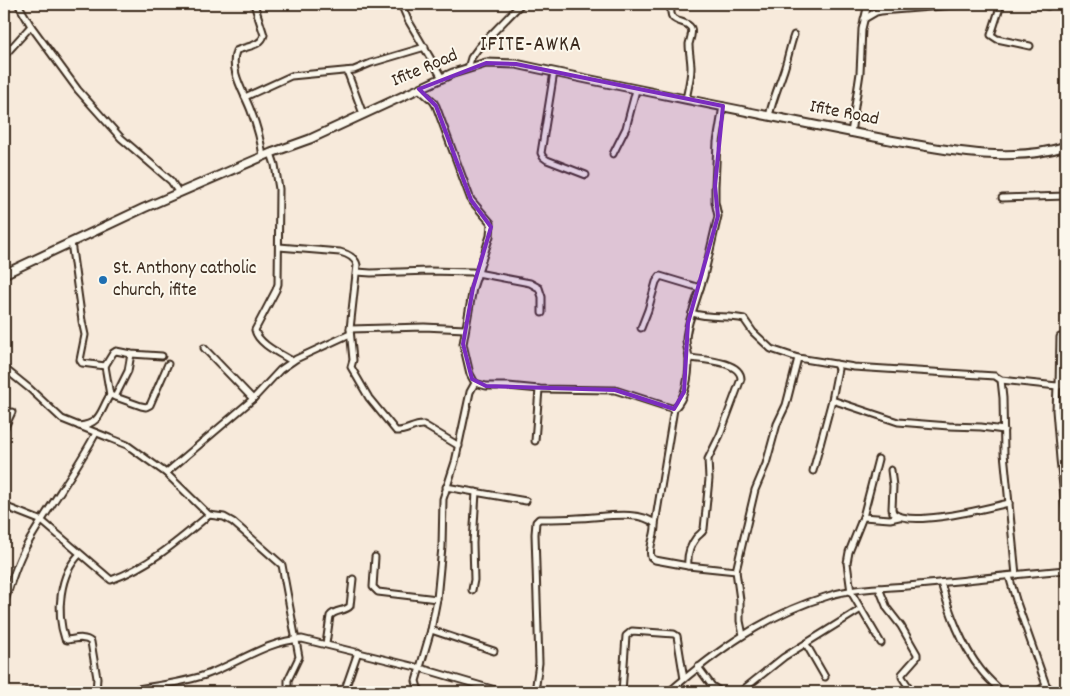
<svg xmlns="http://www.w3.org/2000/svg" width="1070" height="696" font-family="Dekko,sans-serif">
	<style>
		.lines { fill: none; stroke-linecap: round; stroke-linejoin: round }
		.street-casing { stroke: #3b2a1e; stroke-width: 9 }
		.secondary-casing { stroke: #3b2a1e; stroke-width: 11 }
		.street { stroke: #fbf7ec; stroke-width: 5 }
		.secondary { stroke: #fbf7ec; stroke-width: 7 }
		.marked { fill: #7b2cbf; fill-opacity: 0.2; stroke: #7b2cbf; stroke-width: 4; stroke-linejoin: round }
		.poi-dot { fill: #1f6fb2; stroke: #fbf7ec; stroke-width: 2 }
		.labels { text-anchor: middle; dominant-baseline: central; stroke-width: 4; stroke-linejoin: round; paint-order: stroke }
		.street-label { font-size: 19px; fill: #3b2a1e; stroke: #fbf7ec }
		.poi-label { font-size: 19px; fill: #3b2a1e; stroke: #fbf7ec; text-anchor: start }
		.quarter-label { font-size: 21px; letter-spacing: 1px; fill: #3b2a1e; stroke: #fbf7ec }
	</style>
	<rect width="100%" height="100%" fill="#f7eadb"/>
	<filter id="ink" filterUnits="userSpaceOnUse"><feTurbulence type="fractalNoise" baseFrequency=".02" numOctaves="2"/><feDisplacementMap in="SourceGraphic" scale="10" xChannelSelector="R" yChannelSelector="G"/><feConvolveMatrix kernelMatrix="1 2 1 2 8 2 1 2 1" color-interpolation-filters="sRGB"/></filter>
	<g filter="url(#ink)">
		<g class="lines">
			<g class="street-casing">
				<g id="street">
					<polyline points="18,4 31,26 78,90 121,138 171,181 179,193"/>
					<path d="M254,4l10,31c-3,12 -19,11 -28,16 -7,20 8,41 15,60 6,15 10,30 12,46"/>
					<polyline points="401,4 408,20 442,78"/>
					<path d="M672,4c-6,22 13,14 19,24 2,4 -1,12 -2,16 0,8 2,16 2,24 0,10 -3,21 -5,31"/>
					<polyline points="1001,4 991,35 997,39 1030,46"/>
					<polyline points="1037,4 1048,6"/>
					<polyline points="864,19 876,12 881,11 967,4"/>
					<polyline points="4,56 31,26"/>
					<polyline points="468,68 471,58 479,47 521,4"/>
					<polyline points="347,71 363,114"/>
					<polyline points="554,72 541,153 543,157 547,160 586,175"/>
					<path d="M419,89l14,12 3,5 35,94 20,23 -1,13 -17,52 -10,56 7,30 5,9 11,3h22l31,3 76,1 59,19c12,-11 15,-34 15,-49 0,-7 -3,-13 -3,-20 0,-9 3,-18 6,-27"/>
					<polyline points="245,97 291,76 354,70 371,63 425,47"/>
					<path d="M723,106l-6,36 -2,44v16l3,14 -14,60 -12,37c18,6 35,2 52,6l9,13 18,17 27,9"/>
					<path d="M769,116c4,-17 10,-31 15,-46 4,-12 6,-24 10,-35"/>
					<polyline points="851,133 860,73 862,29 868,4"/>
					<path d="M271,153l4,12 4,24 -1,95 -2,6 -21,40c3,14 26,24 37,31"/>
					<polyline points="613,154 626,128 636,90"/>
					<polyline points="1002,198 1066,196"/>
					<polyline points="71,242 82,321 85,335 80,360 82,363 105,366 113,353 116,351 131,354 162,356"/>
					<path d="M279,247l61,5c8,2 15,5 17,13l-7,64 3,31 -2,7 18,31 27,33c10,1 18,-7 28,-6l35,21"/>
					<polyline points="357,272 371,273 429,271 472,272 530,283 539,288 542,297 542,313"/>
					<polyline points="641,328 648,310 656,282 660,276 700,288"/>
					<polyline points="350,329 424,327 465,329"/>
					<polyline points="204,348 253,399"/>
					<polyline points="105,366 110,395"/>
					<polyline points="4,368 30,389 62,419 127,445 166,473 209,515"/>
					<polyline points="1001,380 1003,398 1004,453 1016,575"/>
					<polyline points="1057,386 1056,410 1060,459 1066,514"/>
					<polyline points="1059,386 1060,337"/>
					<polyline points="115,397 128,371 131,354"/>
					<polyline points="832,400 898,422 949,426 981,427 1004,430"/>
					<path d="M79,426c22,-2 21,-15 31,-31l31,11 5,1 4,-2 18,-41"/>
					<polyline points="4,429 12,412"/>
					<polyline points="535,441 539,389"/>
					<polyline points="878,459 863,517 849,552 847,563 851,592 881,643"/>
					<path d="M891,470l2,16 -1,23 1,4c18,15 93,-5 116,-10"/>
					<polyline points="813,471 832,400 838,369 836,364"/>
					<polyline points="166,473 253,399 280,370 296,359 350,334"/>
					<polyline points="446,487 526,501"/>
					<path d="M4,506l38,15 69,59c37,-13 67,-39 98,-65l15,2 9,5 49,43 17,92 -11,23v12"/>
					<polyline points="863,517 890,519 899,517"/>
					<polyline points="655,524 674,409"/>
					<path d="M80,554c-21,20 -24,59 -15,85l2,1c8,-1 18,-4 24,2l6,36 -1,14"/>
					<polyline points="375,557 373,587 378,592 437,599"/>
					<path d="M688,566c-1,-10 2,-20 8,-28 3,-4 6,-4 8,-9l5,-50 -1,-20 12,-24 21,-56c0,-18 -38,-19 -52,-21"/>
					<polyline points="1009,576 1016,600 1046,685 1053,692"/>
					<path d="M941,583c9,30 20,62 40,87 6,8 14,15 21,22"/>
					<polyline points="879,588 887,608 901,626 917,654 917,657 902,674 902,677 912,692"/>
					<polyline points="472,590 474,580 473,543 476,492"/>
					<path d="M4,604c6,-18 11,-37 20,-54 22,-40 51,-77 72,-117"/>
					<polyline points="431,630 494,651"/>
					<polyline points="743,635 740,621 740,600 736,571 755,490 766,464 777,424 786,405 798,358 854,367 995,376 1001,380 1057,386 1066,385"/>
					<path d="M326,644l4,-28c5,-7 15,-4 20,-10l3,-27"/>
					<polyline points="806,644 825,677"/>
					<polyline points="698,667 712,686 721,692"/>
					<polyline points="26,692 62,692"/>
					<path d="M122,692c28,-6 59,-8 86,-18 32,-12 59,-33 94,-35l118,29 82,24"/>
					<polyline points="344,692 358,652"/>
					<polyline points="422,692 418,688 416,681 431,630 437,599 442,547 443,499 455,462 470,392 475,383"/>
					<path d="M535,692l4,-29 -4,-129 1,-12 3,-3c13,0 26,0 39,-1 21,0 62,-9 77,6 1,12 -7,22 -4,33l4,3 33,6 48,5"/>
					<polyline points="622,692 626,636 632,631 674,634 677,636 684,679"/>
					<path d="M669,692c47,-41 98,-78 159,-96 28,-9 61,-8 90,-11 50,-5 99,-11 148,-15"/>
					<polyline points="740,692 784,657 861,609"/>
					<polyline points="1037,692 1046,685"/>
				</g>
			</g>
			<g class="secondary-casing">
				<path id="secondary" d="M4,274l140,-66 127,-55 39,-14 143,-66 33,-10 30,1c82,18 165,34 248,51 42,8 84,17 126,25 55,10 122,24 176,6"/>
			</g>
			<use href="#street" class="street"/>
			<use href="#secondary" class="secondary"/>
		</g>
	</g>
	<path class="marked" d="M486,63l30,1 207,42 -8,80 3,30 -30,107 -4,69 -10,17 -59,-19 -129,-4 -14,-7 -9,-35 10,-56 18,-61 -20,-27 -35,-94 -17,-17z"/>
	<circle class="poi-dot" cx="103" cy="280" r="5"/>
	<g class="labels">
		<g class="street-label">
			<text transform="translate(425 69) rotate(-23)">Ifite Road</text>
			<text transform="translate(844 114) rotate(11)">Ifite Road</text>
		</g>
		<g class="poi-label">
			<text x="113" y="269">St. Anthony catholic<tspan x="113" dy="22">church, ifite</tspan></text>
		</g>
		<g class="quarter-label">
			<text x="531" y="46">IFITE-AWKA</text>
		</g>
	</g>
	<rect width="1070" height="696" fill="none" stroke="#fbf7ec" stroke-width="20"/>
	<rect x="10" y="10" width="1050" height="676" fill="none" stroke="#3b2a1e" stroke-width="2" filter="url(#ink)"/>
</svg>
